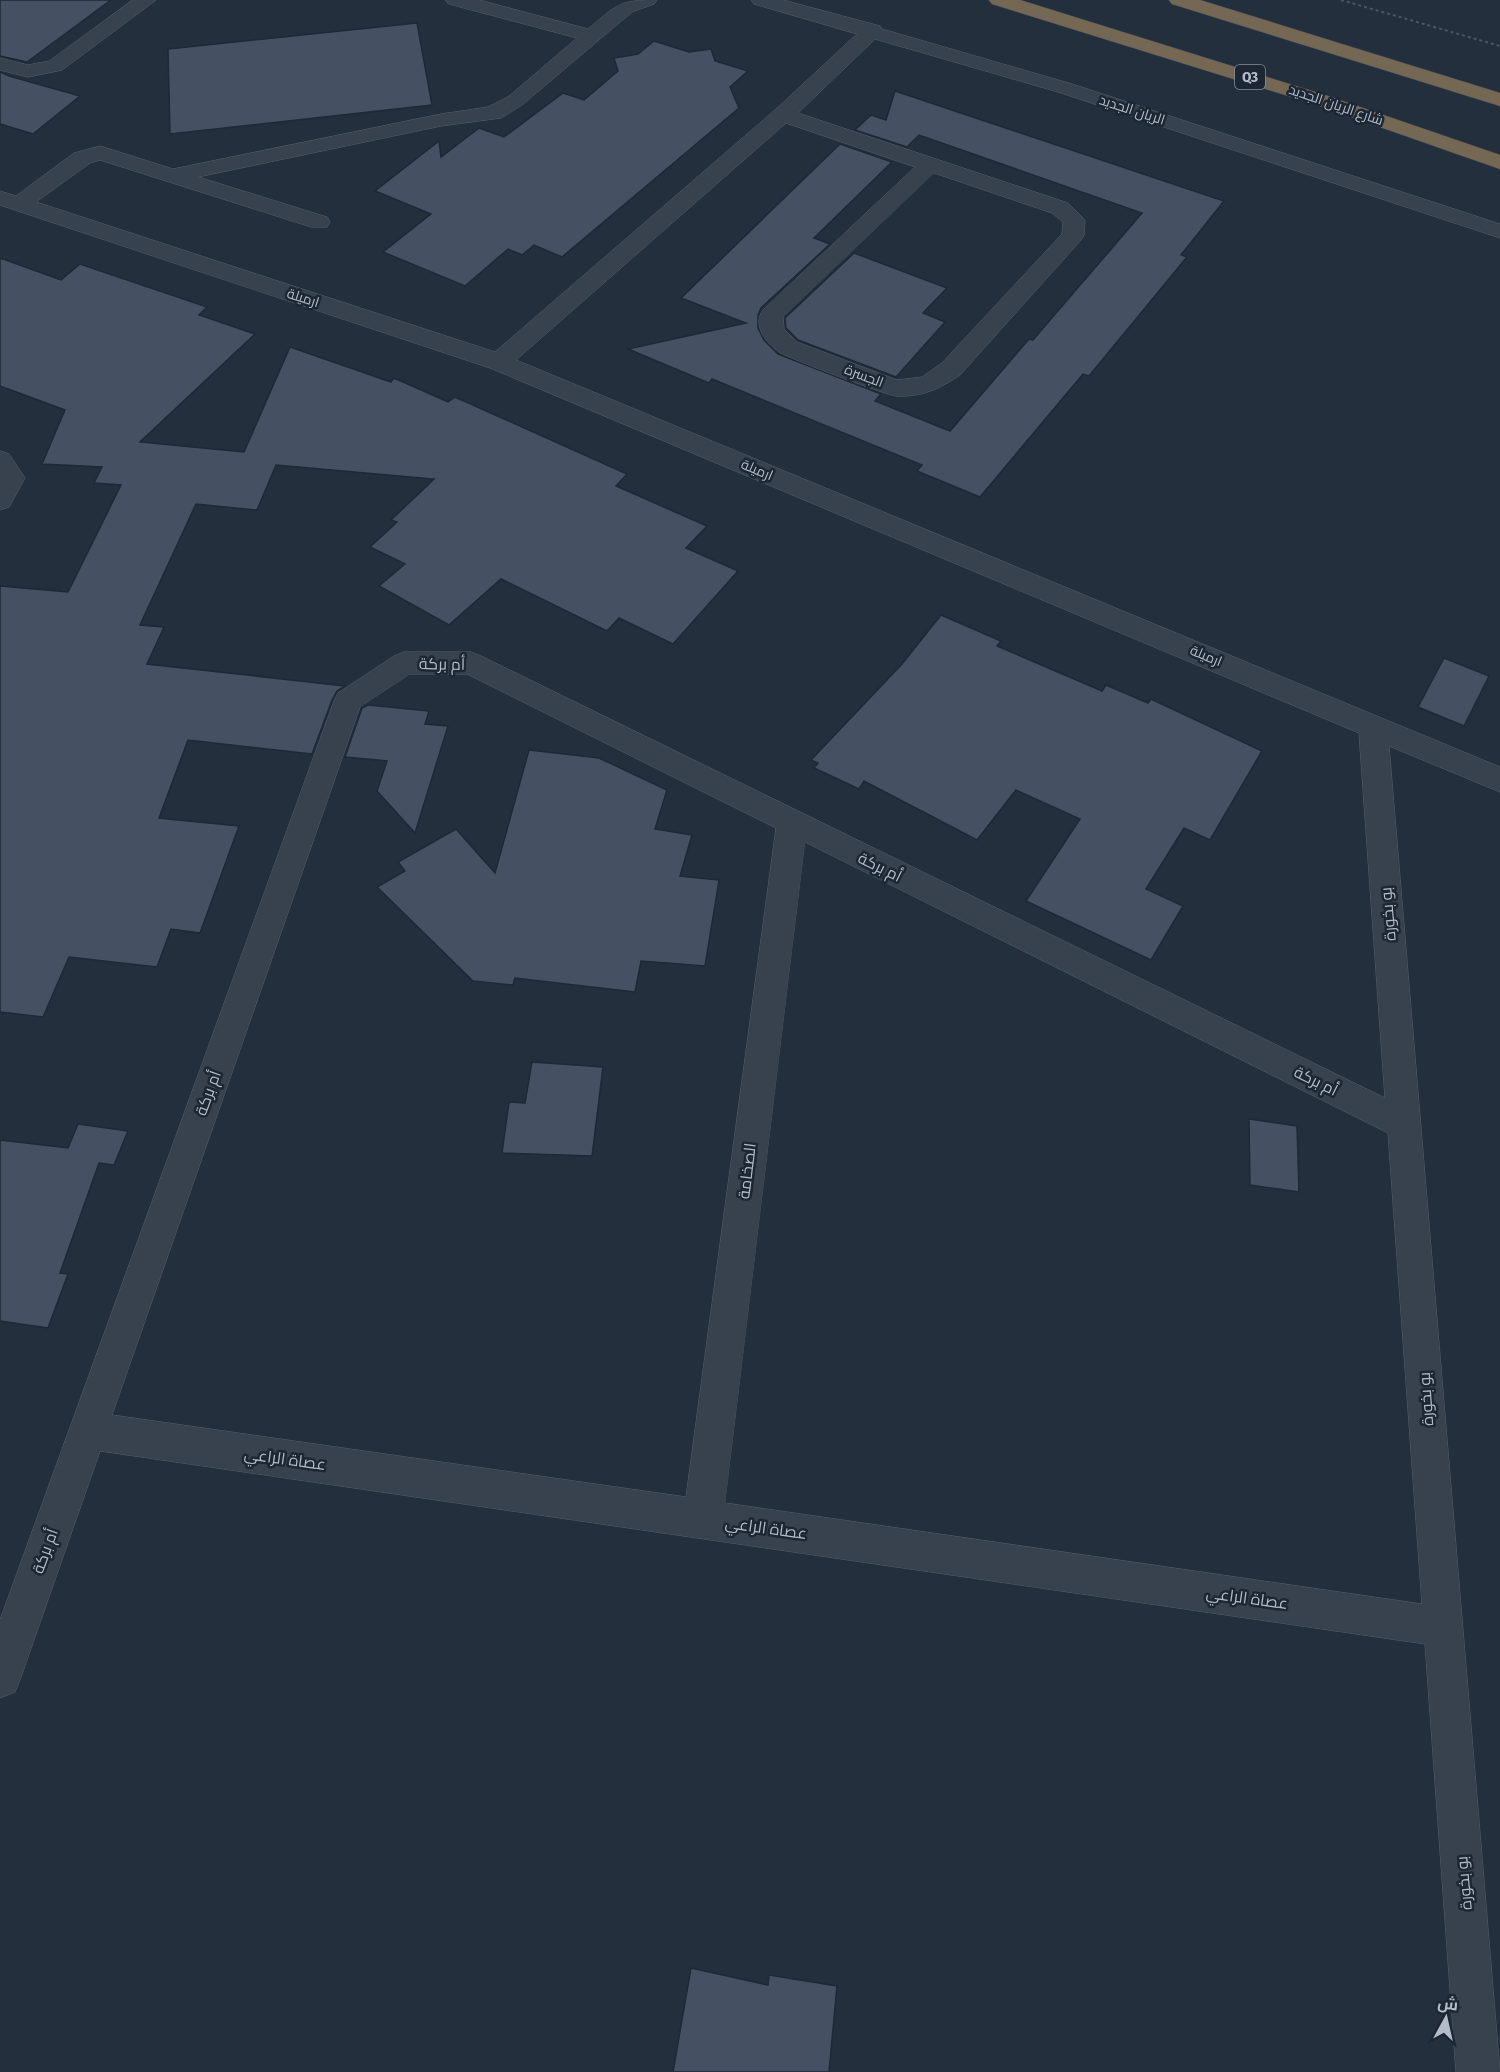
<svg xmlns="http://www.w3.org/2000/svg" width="1500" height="2072" font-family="'Fira Sans Condensed',Cairo,sans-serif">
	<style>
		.building { fill: #455162; stroke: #1f2835; stroke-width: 1.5 }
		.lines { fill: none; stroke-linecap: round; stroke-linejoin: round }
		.minor-casing { stroke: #565f6c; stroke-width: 1 }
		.highway-casing { stroke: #434c59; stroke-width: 1 }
		.path { stroke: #44595c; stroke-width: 2; stroke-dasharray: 3 3; stroke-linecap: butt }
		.minor { fill: #38414e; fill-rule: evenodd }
		.highway { fill: #746855; fill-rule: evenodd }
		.labels { text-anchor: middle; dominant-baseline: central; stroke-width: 5; stroke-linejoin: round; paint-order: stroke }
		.far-street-label { font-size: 14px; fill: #b4bcc9; stroke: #1d2633 }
		.shield { fill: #1d2633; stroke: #878f9c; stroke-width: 1.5 }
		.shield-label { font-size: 15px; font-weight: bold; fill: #b4bcc9 }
		.street-label { font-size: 16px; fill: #b4bcc9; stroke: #1d2633 }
	</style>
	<rect width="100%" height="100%" fill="#242f3e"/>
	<g class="building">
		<polygon points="0,0 111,0 27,62 0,56"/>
		<polygon points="417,23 432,105 170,134 168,49"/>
		<polygon points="654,41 689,52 711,49 715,61 748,71 730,87 739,108 562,257 534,245 522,255 508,249 465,286 383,252 431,214 375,191 439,141 441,157 479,128 504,137 563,93 584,100 618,71 614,58 638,54"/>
		<polygon points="0,72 9,76 80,96 33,134 0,124"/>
		<polygon points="895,91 1224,201 1181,255 1187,257 1089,376 1083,374 980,497 917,471 922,465 712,379 709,383 628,349 746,323 681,298 840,144 892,162 814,238 830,244 761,308 758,315 758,328 764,340 778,354 881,394 875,401 950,431 1029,339 1033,340 1142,213 919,135 907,147 855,130 871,115 886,120"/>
		<polygon points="854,253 947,288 923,313 945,322 896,377 798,340 786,328 785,318"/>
		<polygon points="0,258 61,280 80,264 207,307 199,315 255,334 140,442 244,452 290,347 391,382 394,378 448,402 455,397 627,474 616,486 707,526 686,548 738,571 673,644 619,618 607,631 501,579 449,625 379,586 405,564 370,547 397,522 391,520 434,479 276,465 257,510 196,504 140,625 164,627 147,664 345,686 337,691 332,700 312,754 188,740 159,818 239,826 200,933 171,929 157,967 69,957 43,1017 0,1012 0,586 68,592 121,485 94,483 102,467 42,464 65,410 0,386"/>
		<polygon points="941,615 1001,641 997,646 1102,691 1106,685 1148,703 1151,699 1262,751 1210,840 1184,828 1146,889 1183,906 1151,960 1026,901 1080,819 1016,790 977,840 864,781 859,789 814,768 818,763 811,760 902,664"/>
		<polygon points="1444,658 1489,676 1464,726 1418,707"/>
		<polygon points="368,705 429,711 425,724 448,726 415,833 377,791 387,761 345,757 362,708"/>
		<polygon points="529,750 599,758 667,790 655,829 692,835 680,876 719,880 705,966 641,961 635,992 515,978 513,985 473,981 377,887 405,871 398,862 456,829 495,873"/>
		<polygon points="532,1062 603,1067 592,1156 502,1153 509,1102 525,1103"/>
		<polygon points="1249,1119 1297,1126 1299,1192 1250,1185"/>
		<polygon points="78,1124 128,1131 114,1165 99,1163 60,1273 68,1274 48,1328 0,1321 0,1140 68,1148"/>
		<polygon points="691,1968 768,1985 769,1975 837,1986 829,2072 673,2072"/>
	</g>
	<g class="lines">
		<g class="minor-casing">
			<g id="minor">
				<polygon points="133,0 156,0 62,70 28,77 0,70 0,58 28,65 49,61"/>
				<path d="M446,0h33l109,29c29,-24 30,-29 69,-29l-3,4 -22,8 -110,93 -21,13 -60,8 -243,51 129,40 3,5 -3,5h-16l-211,-67 -10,3 -54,39 459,150 280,-242 82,-76 -103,-30 -3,-4h32l97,26 2,3 190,55 428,140v14l-442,-146 -183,-53 -77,74 270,90 17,17 -1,15 -3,5 -121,135c-21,14 -37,22 -64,21 -10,-1 -108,-38 -117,-44 -13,-9 -27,-27 -16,-42l152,-143 -129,-44 -270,237 984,407v25l-111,-46 111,1326h-44l-31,-428 -1325,-193 -79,226 -6,15 -15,6v-78l334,-919 4,-8 56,-37 10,-4h67l10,4 904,442 -26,-365 -869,-365 -490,-163v-14l16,5 58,-43 26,-7 73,23 268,-55 47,-7 20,-10 69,-59 -128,-34zM934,173l118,40 11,9 -1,12 -120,129 -20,14 -25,3 -100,-38 -13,-13 -1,-12zM410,674h57l309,154 -90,669 -574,-82 248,-708zM805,842l583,291 34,471 -697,-101z"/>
				<polygon points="0,451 9,454 25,478 9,507 0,510"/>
			</g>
		</g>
		<g class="highway-casing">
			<g id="highway">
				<polygon points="989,0 1020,0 1328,96 1500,155 1500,169 1314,104 992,4"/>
				<polygon points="1169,0 1200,0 1500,93 1500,106 1172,4"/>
			</g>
		</g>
		<polyline class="path" points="1341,0 1500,46"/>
		<use href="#minor" class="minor"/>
		<use href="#highway" class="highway"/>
	</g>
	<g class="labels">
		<g class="far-street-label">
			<text transform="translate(1336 105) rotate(19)">شارع الريان الجديد</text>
			<text transform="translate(1132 110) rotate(18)">الريان الجديد</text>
			<text transform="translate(303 298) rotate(18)">ارميلة</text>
			<text transform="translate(864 376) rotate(21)">الجسرة</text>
			<text transform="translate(757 470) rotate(23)">ارميلة</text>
			<text transform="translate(1206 656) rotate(23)">ارميلة</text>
		</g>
		<rect class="shield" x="1235" y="65" width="30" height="24" rx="4.5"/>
		<g class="shield-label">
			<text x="1250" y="77">Q3</text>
		</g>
		<g class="street-label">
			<text transform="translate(442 664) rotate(1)">أم بركة</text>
			<text transform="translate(880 867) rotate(26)">أم بركة</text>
			<text transform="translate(1388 914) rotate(-95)">بو بخورة</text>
			<text transform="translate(1316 1081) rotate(26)">أم بركة</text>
			<text transform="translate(208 1093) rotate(-70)">أم بركة</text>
			<text transform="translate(747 1171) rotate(-83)">الصخامة</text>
			<text transform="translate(1426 1399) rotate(-94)">بو بخورة</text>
			<text transform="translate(285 1459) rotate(8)">عصاة الراعي</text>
			<text transform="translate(766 1528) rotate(8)">عصاة الراعي</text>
			<text transform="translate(45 1551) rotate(-70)">أم بركة</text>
			<text transform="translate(1247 1598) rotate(8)">عصاة الراعي</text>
			<text transform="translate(1464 1883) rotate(-95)">بو بخورة</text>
		</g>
	</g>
	<g transform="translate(1446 2018) rotate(8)" stroke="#1d2633" stroke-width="4.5" paint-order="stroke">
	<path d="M0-4.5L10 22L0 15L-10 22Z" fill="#b4bcc9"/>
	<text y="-9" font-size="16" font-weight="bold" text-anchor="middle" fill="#b4bcc9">ش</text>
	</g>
</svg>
